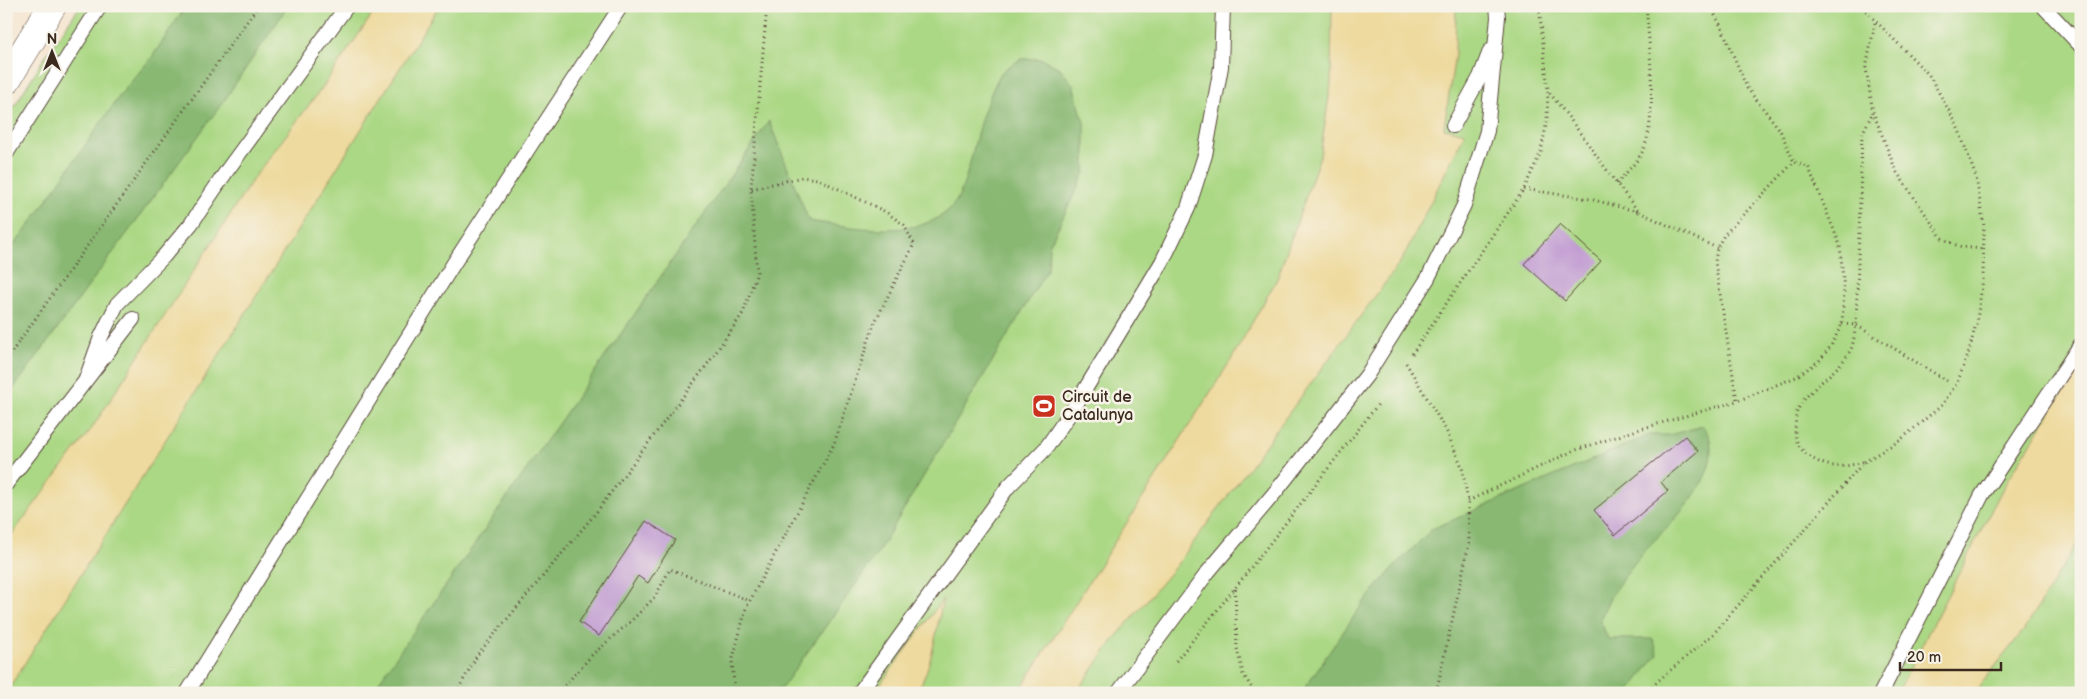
<svg xmlns="http://www.w3.org/2000/svg" width="2087" height="699" font-family="'Balsamiq Sans',sans-serif">
	<style>
		.green { fill: #abd884; stroke: #738151 }
		.forest { fill: #88b872; stroke: #627148 }
		.sand { fill: #eeda9e; stroke: #94825e }
		.building { fill: #bf9ad1 }
		.lines { fill: none; stroke-linecap: round; stroke-linejoin: round }
		.lane-casing { stroke: #574639; stroke-width: 16 }
		.street-casing { stroke: #574639; stroke-width: 29 }
		.path { stroke: #574639; stroke-width: 3; stroke-dasharray: 1 4; stroke-linecap: butt }
		.lane { stroke: #fff; stroke-width: 14 }
		.street { stroke: #fff; stroke-width: 28 }
		.labels { text-anchor: middle; dominant-baseline: central; stroke-width: 5; stroke-linejoin: round; paint-order: stroke }
		.poi-label { font-size: 16px; fill: #3b2a1e; stroke: #f7f3e8; text-anchor: start }
	</style>
	<rect width="100%" height="100%" fill="#f7f3e8"/>
	<filter id="ink" filterUnits="userSpaceOnUse"><feTurbulence type="fractalNoise" baseFrequency=".02" numOctaves="2"/><feDisplacementMap in="SourceGraphic" scale="10" xChannelSelector="R" yChannelSelector="G"/><feConvolveMatrix kernelMatrix="1 2 1 2 8 2 1 2 1" color-interpolation-filters="sRGB"/></filter>
	<filter id="wash" filterUnits="userSpaceOnUse"><feTurbulence type="fractalNoise" baseFrequency=".0096" numOctaves="4" result="noise"/><feDisplacementMap in="SourceGraphic" scale="20" xChannelSelector="R" yChannelSelector="G"/><feGaussianBlur stdDeviation="1.12" result="paint"/><feColorMatrix in="noise" values="0 0 0 0 0 0 0 0 0 0 0 0 0 0 0 0 0 1.4 0 .05"/><feComposite in="paint" operator="in"/></filter>
	<g filter="url(#wash)">
		<rect width="100%" height="100%" fill="#f5e5d0"/>
		<polygon class="green" points="80,6 2081,6 2081,693 6,693 6,120 41,63"/>
		<g class="forest">
			<polygon points="186,6 288,6 223,102 6,399 6,253 23,234 121,94 152,57"/>
			<path d="M1021,59h21l18,9 13,17 12,41v46l-36,74 -1,22 -171,286 -98,138 -408,1 398,-572 40,100c42,6 128,24 151,-27 10,-24 14,-52 22,-77 3,-9 14,-38 20,-45 5,-5 13,-9 19,-13z"/>
			<path d="M1703,426c2,4 6,9 7,14 9,44 -44,86 -69,115 -17,21 -32,40 -41,65l8,19h45l5,15 -30,39h-327l63,-91 31,-36 37,-37 217,-94h20z"/>
		</g>
		<g class="sand">
			<polygon points="378,6 439,6 6,693 6,542 92,428 255,176 322,88"/>
			<polygon points="1332,6 1456,6 1455,54 1444,128 1465,133 1402,260 1176,566 1115,638 1076,693 1018,693 1231,360 1277,279 1320,156 1331,84"/>
			<polygon points="2081,363 2081,537 2024,630 1974,693 1897,693 2004,486"/>
			<path d="M943,599c-7,31 -10,67 -27,94h-42z"/>
		</g>
		<g id="blocks">
			<g class="building">
				<polygon points="1560,224 1601,261 1565,301 1524,264"/>
				<polygon points="1685,436 1698,451 1661,482 1668,491 1615,535 1594,510"/>
				<polygon points="646,521 675,540 648,583 638,576 599,636 579,622"/>
			</g>
		</g>
	</g>
	<g filter="url(#ink)">
		<use href="#blocks" fill-opacity="0" stroke="#574639" stroke-width="1"/>
		<g class="lines">
			<g class="lane-casing">
				<g id="lane">
					<polyline points="2043,6 2081,46"/>
					<polyline points="1453,126 1480,77 1490,51"/>
					<polyline points="6,154 100,6"/>
					<polyline points="86,379 101,337 117,304 164,256 191,224 228,169 347,6"/>
					<polyline points="6,484 133,319"/>
					<polyline points="187,693 454,263 621,6"/>
					<polyline points="859,693 1008,487 1046,448 1075,406 1162,262 1188,208 1205,155 1221,67 1223,6"/>
					<polyline points="1118,693 1208,572 1277,490 1367,375 1428,278 1464,205 1487,131 1498,17 1497,6"/>
					<polyline points="1881,693 1982,495 2081,344"/>
				</g>
			</g>
			<g class="street-casing">
				<polyline id="street" points="6,81 52,6"/>
			</g>
			<g class="path">
				<polyline points="1710,6 1722,28 1747,88 1780,130 1794,162"/>
				<polyline points="1875,23 1866,68 1873,112 1896,171 1942,238 1960,247 1984,249"/>
				<path d="M1617,184c7,-10 18,-19 24,-30 18,-30 8,-112 5,-148"/>
				<path d="M1524,189l66,10 49,13c-32,-39 -59,-82 -91,-121"/>
				<polyline points="1639,212 1717,248"/>
				<polyline points="1842,324 1856,325 1947,381"/>
				<polyline points="1412,354 1524,189 1541,152 1547,120 1548,90 1539,6"/>
				<polyline points="6,360 258,6"/>
				<polyline points="1406,363 1446,430 1462,467 1468,501 1469,544 1436,693"/>
				<path d="M1863,462c-20,6 -36,7 -54,-6 -9,-6 -14,-15 -14,-26 1,-6 0,-13 2,-19 11,-23 38,-36 51,-57 6,-7 6,-20 8,-29l6,-191 11,-22"/>
				<polyline points="1468,501 1573,451 1637,430 1737,401 1796,377 1819,361 1831,346 1842,324 1844,291 1840,245 1808,166 1794,162 1724,235 1717,248 1715,262 1737,401"/>
				<polyline points="1235,589 1237,648 1243,674 1255,693"/>
				<polyline points="1176,661 1235,588 1379,403"/>
				<polyline points="456,693 478,654 595,514 712,358 743,313 757,273 751,189 767,6"/>
				<polyline points="558,693 593,654 630,622 655,597 670,569 750,601"/>
				<polyline points="735,693 732,662 746,608 834,444 874,324 914,244 904,225 886,212 818,179 802,177 751,189"/>
				<polyline points="1644,693 1714,633 1864,462 1899,441 1942,405 1957,383 1968,355 1977,320 1983,279 1984,227 1976,177 1957,125 1929,75 1861,6"/>
			</g>
			<use href="#lane" class="lane"/>
			<use href="#street" class="street"/>
		</g>
	</g>
	<defs>
		<g id="stadium-square" transform="scale(1.25)"><rect x="-9" y="-9" width="18" height="18" rx="4" fill="#c8321e" stroke="#f7f3e8"/><path d="M0-5a6.5 5 0 1 0 0 10a6.5 5 0 1 0 0-10ZM-3.5-1.8h7v3.6h-7Z" fill="#fff"/></g>
	</defs>
	<g fill-rule="evenodd">
		<use href="#stadium-square" x="1044" y="406"/>
	</g>
	<g class="labels">
		<g class="poi-label">
			<text x="1062" y="397">Circuit de<tspan x="1062" dy="18">Catalunya</tspan></text>
		</g>
	</g>
	<rect width="2087" height="699" fill="none" stroke="#f7f3e8" stroke-width="25"/>
	<g transform="translate(52 52)" stroke="#f7f3e8" stroke-width="4" paint-order="stroke">
	<path d="M0-4L9 19L0 12L-9 19Z" fill="#3b2a1e"/>
	<text y="-8" font-size="14" font-weight="bold" text-anchor="middle" fill="#3b2a1e">N</text>
	</g>
	<path d="M1900 662v8h101v-8" fill="none" stroke="#3b2a1e" stroke-width="2.5"/>
	<text x="1907" y="662" font-size="15" fill="#3b2a1e" stroke="#f7f3e8" stroke-width="4" paint-order="stroke">20 m</text>
</svg>
